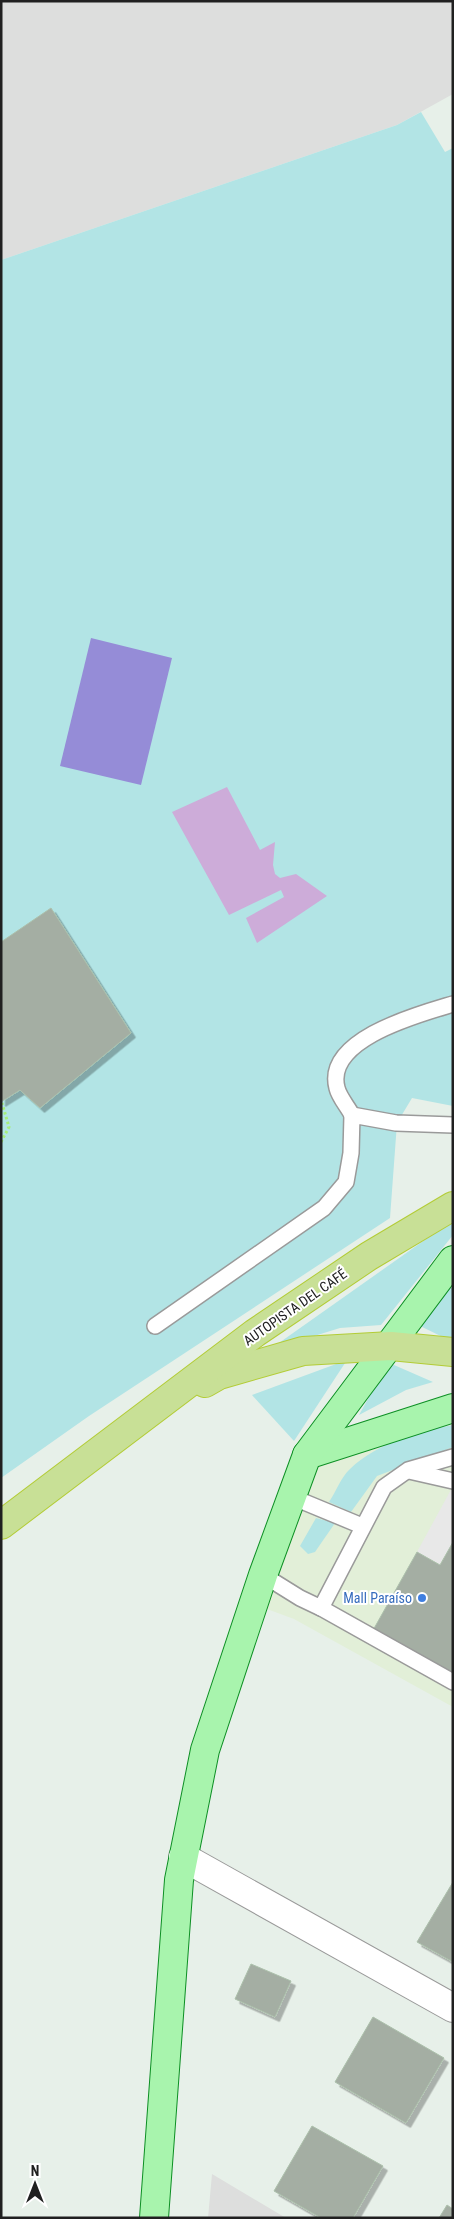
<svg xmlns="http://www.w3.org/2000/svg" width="454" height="2219" font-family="'Roboto Condensed',sans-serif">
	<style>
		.residential { fill: #dddedd }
		.commercial { fill: #e2efd8 }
		.grass { fill: #b2e4e5 }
		.pitch { fill: #958cd7 }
		.parking { fill: #e8e8e8 }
		.water { fill: #cdacd9 }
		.building { fill: #a4aea3; stroke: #acc0ab; filter: url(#shadow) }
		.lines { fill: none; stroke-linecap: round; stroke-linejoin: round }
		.lane-casing { stroke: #9a9a9a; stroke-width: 18 }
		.street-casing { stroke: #9a9a9a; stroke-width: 30 }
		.primary-casing { stroke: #0d8f24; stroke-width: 30 }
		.highway-casing { stroke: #b3cc36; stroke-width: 30 }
		.path { stroke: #a7ee7a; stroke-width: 3; stroke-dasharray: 2.5 2.5; stroke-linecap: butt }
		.lane { stroke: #fff; stroke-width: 15 }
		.street { stroke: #fff; stroke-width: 28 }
		.primary { stroke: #a8f4ad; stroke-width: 28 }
		.highway { stroke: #c8e096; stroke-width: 28 }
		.shop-dot { fill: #3f7fe0; stroke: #fff; stroke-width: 2 }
		.labels { text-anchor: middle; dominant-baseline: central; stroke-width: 4; stroke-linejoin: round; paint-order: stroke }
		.street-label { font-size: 14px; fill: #202020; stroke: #fff }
		.shop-label { font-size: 14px; fill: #366cbe; stroke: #fff; text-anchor: end }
	</style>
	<defs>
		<filter id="shadow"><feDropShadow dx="4.5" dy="4.5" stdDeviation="0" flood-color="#0004"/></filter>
	</defs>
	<rect width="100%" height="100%" fill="#e7f0e9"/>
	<g class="residential">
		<polygon points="1,1 453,1 453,94 397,125 1,260"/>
		<polygon points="212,2174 286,2218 208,2218"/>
	</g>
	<polygon class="commercial" points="453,1408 453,1707 294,1619 253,1604 307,1455"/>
	<g class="grass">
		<polygon points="421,112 445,152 453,148 453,1106 412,1098 397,1123 390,1218 89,1416 1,1478 1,260 397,125"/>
		<polygon points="453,1220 453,1235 381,1325 340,1328 269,1350"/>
		<polygon points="448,1287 453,1288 453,1342 418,1325"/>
		<polygon points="347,1360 294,1441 252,1395"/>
		<polygon points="394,1365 433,1382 406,1390 359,1415 386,1367"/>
		<path d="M453,1425v22l-76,29 -26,36 -22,-10c7,-10 12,-25 21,-33 27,-26 67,-37 103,-44z"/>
		<polygon points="316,1518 335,1523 315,1552 308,1554 300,1546"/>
	</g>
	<polygon class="pitch" points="91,638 172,658 141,785 60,766"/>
	<polygon class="parking" points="453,1486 453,1542 440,1565 417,1552"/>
	<polygon class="water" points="227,787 260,850 275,842 273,865 275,874 280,878 296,874 327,896 257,943 246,918 284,897 281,890 229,915 172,812"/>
	<g class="building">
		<polygon points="51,908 131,1033 40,1108 20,1090 1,1102 1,942"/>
		<polygon points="453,1542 453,1677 372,1632 417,1552 440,1565"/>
		<polygon points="453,1882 453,1962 417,1942"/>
		<polygon points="251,1964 291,1981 275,2017 235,1999"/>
		<polygon points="373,2017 444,2058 406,2123 335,2082"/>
		<polygon points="312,2126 383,2166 353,2218 321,2218 274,2191"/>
		<polygon points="447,2205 453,2209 453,2218 439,2218"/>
	</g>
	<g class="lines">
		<g class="lane-casing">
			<g id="lane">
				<path d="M352,1115c-4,-8 -13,-18 -15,-27 -13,-49 83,-74 116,-84"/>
				<polyline points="155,1326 324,1208 346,1182 351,1153 352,1115 396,1123 453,1125"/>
				<polyline points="409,1471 453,1481"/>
				<polyline points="292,1497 362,1526"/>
				<polyline points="263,1575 300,1598 321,1608 384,1487 408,1470 453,1457"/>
				<polyline points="321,1608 453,1682"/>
			</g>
		</g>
		<g class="street-casing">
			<polyline id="street" points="183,1857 453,2008"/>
		</g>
		<g class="primary-casing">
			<g id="primary">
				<polyline points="307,1455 453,1408"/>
				<polyline points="154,2218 179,1880 205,1750 263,1575 307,1455 453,1260"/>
			</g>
		</g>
		<g class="highway-casing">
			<g id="highway">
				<polyline points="205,1383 219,1375 303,1351 391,1346 453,1352"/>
				<polyline points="1,1525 255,1333 369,1256 453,1206"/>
			</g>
		</g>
		<polyline class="path" points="1,1142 9,1127 2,1103"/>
		<use href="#lane" class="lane"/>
		<use href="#street" class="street"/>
		<use href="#primary" class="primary"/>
		<use href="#highway" class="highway"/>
	</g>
	<circle class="shop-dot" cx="422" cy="1598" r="5"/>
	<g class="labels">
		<g class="street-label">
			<text transform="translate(295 1307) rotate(-35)">AUTOPISTA DEL CAFÉ</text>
		</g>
		<g class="shop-label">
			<text x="412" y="1598">Mall Paraíso</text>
		</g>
	</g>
	<rect width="454" height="2219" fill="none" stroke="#202020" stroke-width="5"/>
	<g transform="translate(35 2184)" stroke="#ffffff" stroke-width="4" paint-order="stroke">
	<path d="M0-4L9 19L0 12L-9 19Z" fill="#202020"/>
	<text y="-8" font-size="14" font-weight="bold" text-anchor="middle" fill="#202020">N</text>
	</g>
</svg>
